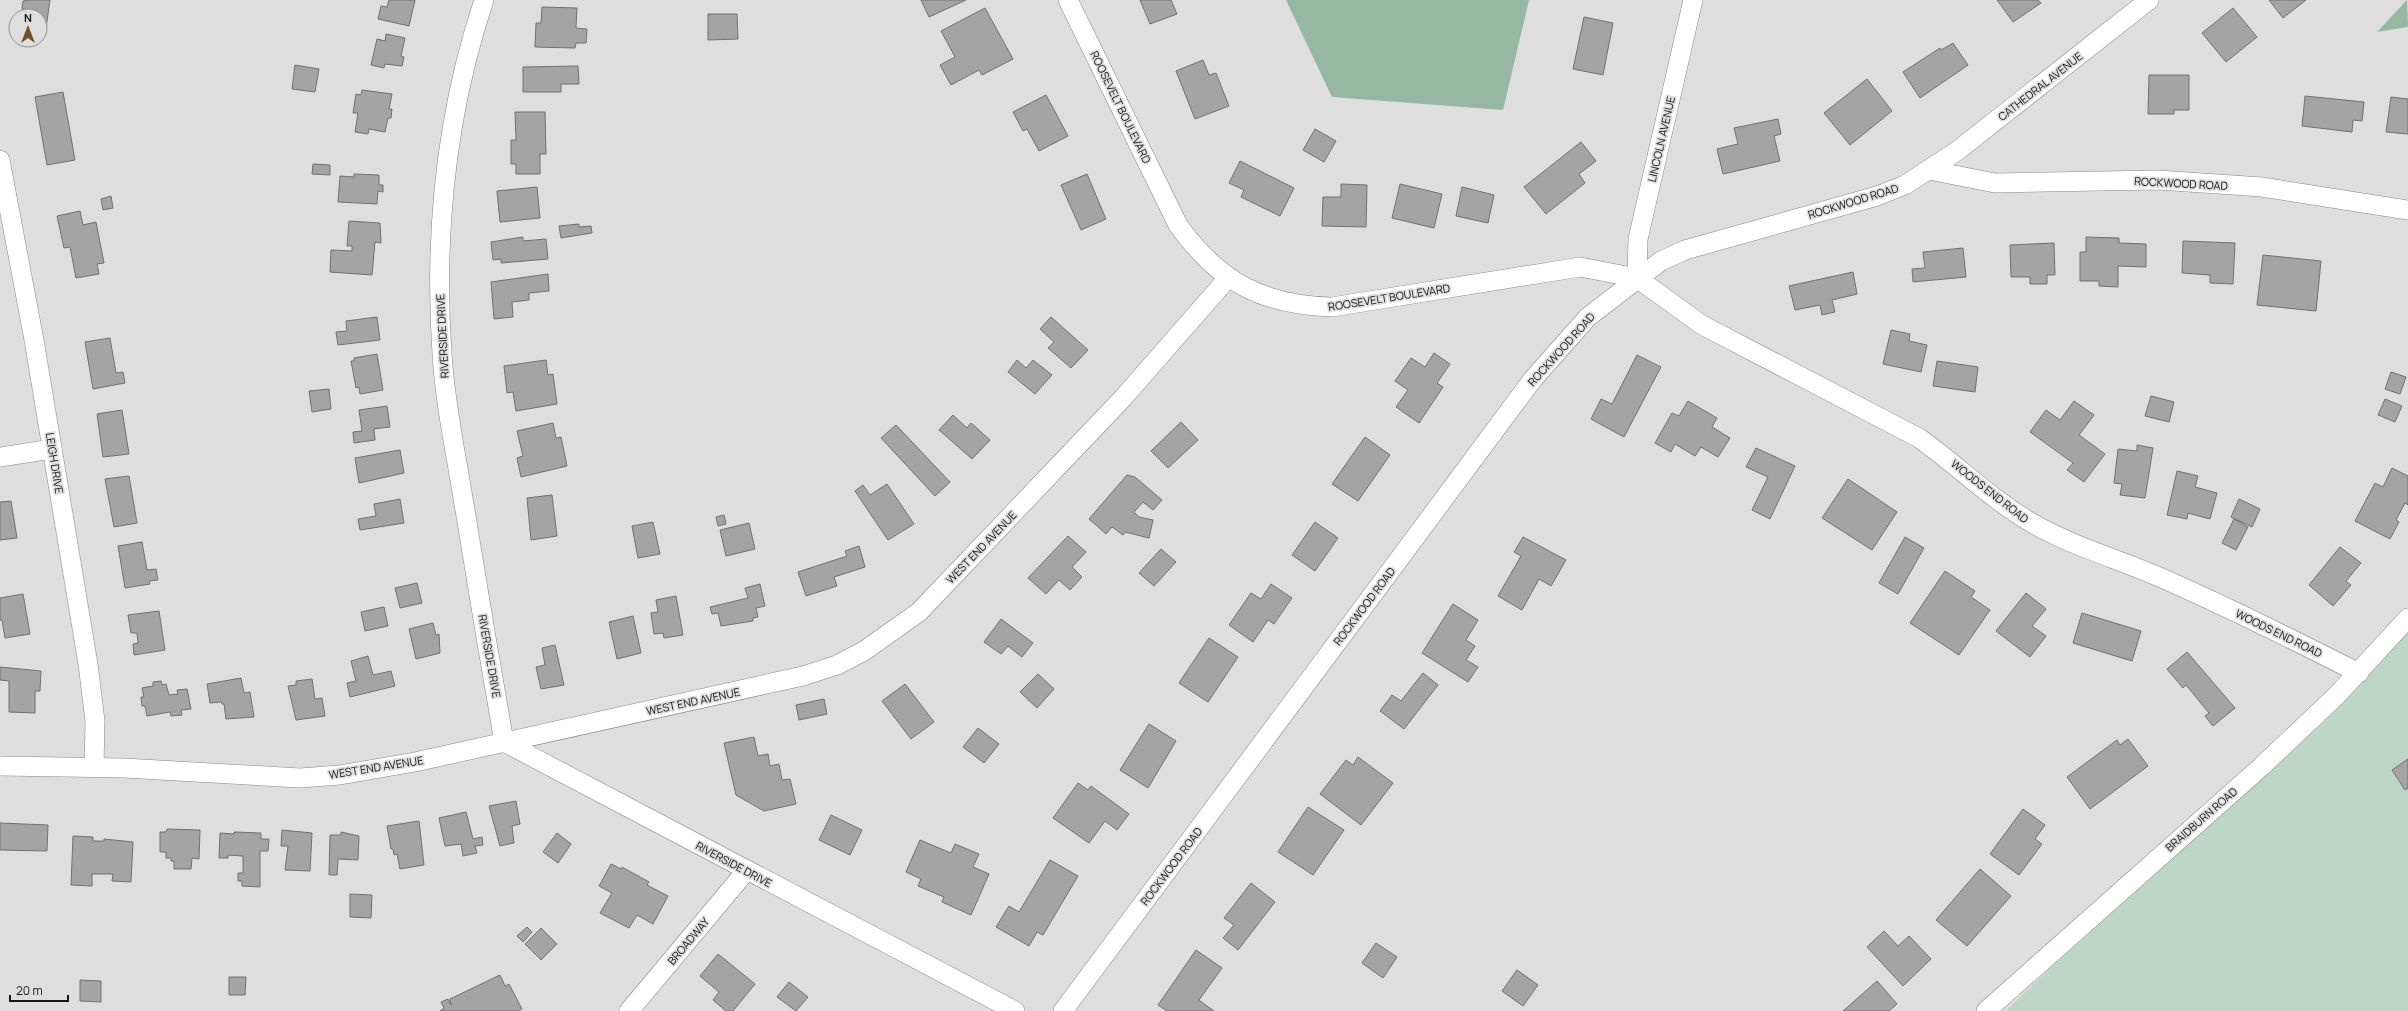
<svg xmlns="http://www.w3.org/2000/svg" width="2408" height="1011" font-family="Manrope,sans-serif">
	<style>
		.green { fill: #bdd6c6 }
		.forest { fill: #96b8a3 }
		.building { fill: #a4a4a5; stroke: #717172 }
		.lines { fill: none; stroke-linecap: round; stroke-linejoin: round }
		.minor-casing { stroke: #878788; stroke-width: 20 }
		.minor { stroke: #fff; stroke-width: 19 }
		.labels { text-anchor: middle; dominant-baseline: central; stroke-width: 3.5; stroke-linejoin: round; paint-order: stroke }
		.street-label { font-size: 11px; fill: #151516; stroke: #dededf }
	</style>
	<rect width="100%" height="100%" fill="#dededf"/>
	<polygon class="green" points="2408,616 2408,1011 2006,1011"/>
	<g class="forest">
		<polygon points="1286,0 1529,0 1503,110 1332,97"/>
		<polygon points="2407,0 2408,27 2377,32"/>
	</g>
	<g class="building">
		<polygon points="27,0 50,0 45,35 40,34 40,16 24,16 25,9 22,9 23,1"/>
		<polygon points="389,0 415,0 409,26 378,19 381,6 387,7"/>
		<polygon points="921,0 966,0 929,17"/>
		<polygon points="1140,0 1171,0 1177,14 1150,24"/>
		<polygon points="1997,0 2038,0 2041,3 2013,22"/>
		<polygon points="2269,0 2306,0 2283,18"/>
		<polygon points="542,7 577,8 576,28 587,29 586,43 576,43 575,48 535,47 536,23 541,23"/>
		<polygon points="985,8 1013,59 982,75 979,70 951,85 940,65 955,57 941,31"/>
		<polygon points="2233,8 2257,37 2226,62 2202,33"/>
		<polygon points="708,14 737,14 738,39 708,40"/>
		<polygon points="1584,17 1613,23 1603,75 1573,69"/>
		<polygon points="386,34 405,38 401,56 404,57 402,66 385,64 384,68 371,65 377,39 385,41"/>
		<polygon points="1953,43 1968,65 1920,98 1903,72 1940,48 1941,50"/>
		<polygon points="1203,60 1209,75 1216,73 1229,106 1195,119 1176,71"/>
		<polygon points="295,65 319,69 315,92 292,89"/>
		<polygon points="578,66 579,84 561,84 561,92 523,92 523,67"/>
		<polygon points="2149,75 2189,75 2189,110 2174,110 2174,114 2148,114"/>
		<polygon points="1867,79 1892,111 1850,145 1824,113"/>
		<polygon points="362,90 392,94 389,109 392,109 391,118 388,118 385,132 369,129 368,134 355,132 358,113 353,113 356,94 361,95"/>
		<polygon points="63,92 75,160 47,165 35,97"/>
		<polygon points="1046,95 1068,136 1039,151 1027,129 1023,131 1013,112"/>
		<polygon points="2305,96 2364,102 2362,121 2353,120 2352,132 2302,126"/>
		<polygon points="2391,97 2408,99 2408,134 2386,132"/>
		<polygon points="515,112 545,112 546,154 540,154 540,174 516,174 516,164 511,164 511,140 516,140"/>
		<polygon points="1778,119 1781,134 1774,136 1780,161 1723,174 1717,149 1738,144 1734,128"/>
		<polygon points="1315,129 1336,141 1324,162 1303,150"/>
		<polygon points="1581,142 1596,161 1579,174 1585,183 1546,214 1524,187"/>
		<polygon points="1240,161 1294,188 1280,216 1241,197 1244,190 1229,183"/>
		<polygon points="313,164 330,165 330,175 312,174"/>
		<polygon points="354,174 379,175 379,185 383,185 383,192 378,191 377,204 338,202 340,176 354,177"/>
		<polygon points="1087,174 1106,219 1081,230 1061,185"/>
		<polygon points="1341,184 1367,185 1366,227 1322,226 1323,197 1341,197"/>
		<polygon points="1400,184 1442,194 1434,228 1392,218"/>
		<polygon points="537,187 540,218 500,222 497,191"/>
		<polygon points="1462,187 1494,195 1488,223 1456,216"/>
		<polygon points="111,196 113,208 103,210 101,199"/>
		<polygon points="80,211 83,225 96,222 104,263 97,264 99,274 76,278 70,247 64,248 57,216"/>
		<polygon points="349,221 380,223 381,243 375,242 372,275 330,272 331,250 352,251 352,246 347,246"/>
		<polygon points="579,224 579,227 591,226 592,233 561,238 559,226"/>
		<polygon points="523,237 523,241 546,239 548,259 501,263 501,259 493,260 491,242"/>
		<polygon points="2086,237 2119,238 2119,243 2146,244 2146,267 2118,266 2118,287 2099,286 2099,281 2080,281 2080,252 2086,252"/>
		<polygon points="2183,241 2235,243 2233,284 2210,283 2210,275 2182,273"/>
		<polygon points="2054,243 2055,275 2047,275 2047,284 2030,284 2030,277 2011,277 2010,245"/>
		<polygon points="1963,248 1966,277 1913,282 1912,269 1925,268 1923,252"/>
		<polygon points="2263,255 2321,261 2316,311 2257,305"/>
		<polygon points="1853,272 1857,294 1832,300 1835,312 1822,315 1820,305 1795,310 1789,286"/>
		<polygon points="548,274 549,291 529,293 529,300 512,302 513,317 494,319 491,282"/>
		<polygon points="377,317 380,340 338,345 336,332 347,331 346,321"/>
		<polygon points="1051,317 1088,350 1071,368 1048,348 1054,342 1040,329"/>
		<polygon points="1891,330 1910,334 1909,341 1927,345 1921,372 1883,364"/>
		<polygon points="110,338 116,373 123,372 125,383 93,389 85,342"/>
		<polygon points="1434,353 1450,364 1437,383 1443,387 1419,423 1396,407 1408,390 1395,381 1411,358 1425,367"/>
		<polygon points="377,354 383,390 360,394 359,387 356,388 351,361 354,361 354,358"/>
		<polygon points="1637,355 1661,367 1624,437 1591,419 1601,399 1612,404"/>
		<polygon points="546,360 548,375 553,374 557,404 516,411 513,392 507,393 504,366"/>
		<polygon points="1017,360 1026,368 1033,360 1052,375 1035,394 1008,372"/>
		<polygon points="1937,361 1978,367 1975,392 1933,386"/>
		<polygon points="2391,372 2406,377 2400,394 2385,389"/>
		<polygon points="329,389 331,409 312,412 309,391"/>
		<polygon points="2151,396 2174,402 2169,422 2145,416"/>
		<polygon points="2385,399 2402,406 2395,422 2378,415"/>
		<polygon points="1688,401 1717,418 1712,427 1730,438 1718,457 1701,447 1695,456 1675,444 1671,452 1655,443 1672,413 1679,416"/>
		<polygon points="2074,401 2094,415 2079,435 2105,454 2084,482 2067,470 2073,463 2030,432 2046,410 2060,420"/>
		<polygon points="387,406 390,427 374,429 375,440 354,443 353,432 362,431 359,410"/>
		<polygon points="122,410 129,454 103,457 97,414"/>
		<polygon points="953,415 967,428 971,423 990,440 972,459 939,430"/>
		<polygon points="1181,422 1198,440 1168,468 1151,451"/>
		<polygon points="553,423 556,438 561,437 567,466 521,477 517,458 523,456 517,431"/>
		<polygon points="896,425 950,482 935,496 881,438"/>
		<polygon points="1365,437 1390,455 1358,501 1332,484"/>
		<polygon points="2137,445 2153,448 2145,498 2120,495 2122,484 2114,483 2118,449 2137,451"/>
		<polygon points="1756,448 1795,466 1770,519 1752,510 1768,477 1746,467"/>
		<polygon points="400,450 404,473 359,483 355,458"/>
		<polygon points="2392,468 2408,476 2408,505 2405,503 2396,520 2399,522 2390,539 2355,521 2375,483 2383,487"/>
		<polygon points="2177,471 2198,476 2195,487 2217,493 2210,519 2188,513 2187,519 2167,515"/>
		<polygon points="1127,475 1135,477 1162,500 1153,510 1143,502 1134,512 1139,517 1153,520 1149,538 1125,532 1123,535 1112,527 1106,534 1089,519"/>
		<polygon points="129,476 137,523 114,527 105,479"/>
		<polygon points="1848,479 1897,512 1872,550 1822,518"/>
		<polygon points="887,484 914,524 888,540 855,491 863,485 870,495"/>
		<polygon points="552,495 557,536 531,540 527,498"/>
		<polygon points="400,499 404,523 360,530 358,519 376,516 374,504"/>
		<polygon points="2239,499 2260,509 2252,527 2231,517"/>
		<polygon points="11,501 17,538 0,540 0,502"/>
		<polygon points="724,515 726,524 718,526 716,517"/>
		<polygon points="2234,519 2248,527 2236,550 2222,543"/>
		<polygon points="653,522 660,554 638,558 632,526"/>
		<polygon points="1315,522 1338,538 1315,571 1292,555"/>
		<polygon points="749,523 755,549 726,556 720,530"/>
		<polygon points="1068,536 1086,552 1072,567 1082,577 1070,590 1059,580 1046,594 1028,578"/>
		<polygon points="1523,537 1566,560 1551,586 1539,579 1522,610 1498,596 1521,556 1514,552"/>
		<polygon points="1905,537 1924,548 1898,594 1879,583"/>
		<polygon points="142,542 147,570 156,569 158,580 149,581 150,584 125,588 118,546"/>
		<polygon points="859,546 865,567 834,577 837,586 806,596 798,572 847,556 845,551"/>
		<polygon points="2340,547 2361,563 2346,581 2351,585 2333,606 2309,585"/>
		<polygon points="1161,549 1176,562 1154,586 1139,573"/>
		<polygon points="1945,571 1975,591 1971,597 1990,610 1959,655 1910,623"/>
		<polygon points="417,583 422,603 400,608 395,588"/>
		<polygon points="760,584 765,606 756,608 758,617 753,618 753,621 721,626 718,613 712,614 710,607 748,598 745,588"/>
		<polygon points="1271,584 1292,598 1274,624 1268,620 1253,642 1229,625 1251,593 1261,599"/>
		<polygon points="2026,593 2046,609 2032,626 2046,636 2030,657 1996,631"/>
		<polygon points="23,594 30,634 5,638 2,620 0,620 0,598"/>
		<polygon points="676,596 683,635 664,638 663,633 654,634 651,613 658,612 656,600"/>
		<polygon points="1453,604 1478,620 1466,640 1475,646 1466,660 1478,667 1468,682 1422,653"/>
		<polygon points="384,607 388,626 365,631 361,612"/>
		<polygon points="159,611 165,650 134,655 133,644 138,643 137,633 131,633 128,615"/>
		<polygon points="2082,613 2141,631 2132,661 2073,643"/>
		<polygon points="633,616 641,653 617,659 609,622"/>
		<polygon points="1001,619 1033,643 1022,657 1008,646 1001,654 984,642"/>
		<polygon points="433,623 436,635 439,634 440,653 416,659 409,629"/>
		<polygon points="1209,638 1238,657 1208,702 1179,683"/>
		<polygon points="555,645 564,685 541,689 536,667 545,665 542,648"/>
		<polygon points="2187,652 2235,708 2213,726 2205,716 2209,713 2186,685 2183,688 2167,669"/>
		<polygon points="368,656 373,675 391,671 395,686 350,697 347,683 356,681 351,661"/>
		<polygon points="0,667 41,671 40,691 35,691 35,713 9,712 9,681 0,680"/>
		<polygon points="1423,673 1438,685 1404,729 1380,711 1392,695 1401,701"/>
		<polygon points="1038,674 1054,689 1037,708 1020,692"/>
		<polygon points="241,678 244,693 250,692 254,717 226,719 224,704 222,704 221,702 210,703 207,684"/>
		<polygon points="312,679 315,699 322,698 325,716 296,720 288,686 296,685 296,681"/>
		<polygon points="161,681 162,685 166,684 169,695 178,694 177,690 187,689 191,709 181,710 182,715 171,716 170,712 147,716 145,706 142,706 141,697 144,697 142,688 153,686 153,682"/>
		<polygon points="905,684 934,722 911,739 882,701"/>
		<polygon points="824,699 827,714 799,720 796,705"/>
		<polygon points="1149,724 1176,741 1148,788 1120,770"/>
		<polygon points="978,728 999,744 984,763 963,747"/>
		<polygon points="754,737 758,756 768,754 770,766 779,764 782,780 790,779 796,804 764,811 736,795 724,743"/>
		<polygon points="2128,739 2148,766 2090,809 2067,777 2117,740 2120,745"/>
		<polygon points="1358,757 1393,783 1361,825 1320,794 1346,760 1353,765"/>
		<polygon points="2408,759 2408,788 2405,790 2392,770"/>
		<polygon points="1078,783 1088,790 1091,786 1129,814 1117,830 1105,821 1089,843 1053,818"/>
		<polygon points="516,801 520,824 512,826 514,843 500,846 489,806"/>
		<polygon points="1308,807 1344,830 1313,875 1278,852"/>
		<polygon points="2023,809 2045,825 2035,839 2042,844 2019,875 1990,854"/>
		<polygon points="466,812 473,839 482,837 483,845 475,846 477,853 463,856 461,844 445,846 439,818"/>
		<polygon points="831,815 862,830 850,855 819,840"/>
		<polygon points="419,821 424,865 400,869 397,854 394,855 393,849 391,849 387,826"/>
		<polygon points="0,823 48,825 47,851 0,850"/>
		<polygon points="167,829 200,830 199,859 192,858 191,869 174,869 174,861 171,861 171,858 166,858 166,852 160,852 160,832 166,832"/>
		<polygon points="282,830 312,833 310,871 285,870 288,846 281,846"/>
		<polygon points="234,832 261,833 261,839 269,839 268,851 260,851 260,887 242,886 242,881 238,881 238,873 243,873 243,856 228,855 228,858 219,858 220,833 234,834"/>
		<polygon points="341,832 359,836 358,860 338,859 337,875 329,875 330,835 341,835"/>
		<polygon points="557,833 571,844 558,863 543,852"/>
		<polygon points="73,836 93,837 93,841 104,841 104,839 133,842 131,882 112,881 113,874 92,874 92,886 71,885"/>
		<polygon points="920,840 951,853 955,844 979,854 973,867 989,874 971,915 942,902 944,897 918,886 921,879 906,872"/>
		<polygon points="1050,860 1078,876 1043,935 1037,932 1029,946 996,927 1009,906 1019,912"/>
		<polygon points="611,864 621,869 622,867 649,882 647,885 668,896 653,924 637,915 629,928 600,913 612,893 599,886"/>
		<polygon points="1980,869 2011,896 1967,946 1936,920"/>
		<polygon points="1251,883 1275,902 1238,950 1223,938 1234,925 1224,918"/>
		<polygon points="350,894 372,895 371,918 350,917"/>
		<polygon points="527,927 532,932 523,942 517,936"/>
		<polygon points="541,928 557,944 541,960 525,944"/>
		<polygon points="1884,931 1898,946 1909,936 1931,959 1903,986 1867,947"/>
		<polygon points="1376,943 1397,957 1383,978 1362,963"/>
		<polygon points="1196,950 1222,968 1199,1000 1214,1011 1167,1011 1158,1005"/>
		<polygon points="718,954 755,984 733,1011 726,1011 713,1000 719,992 700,976"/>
		<polygon points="1517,970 1538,985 1523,1006 1502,991"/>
		<polygon points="500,975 505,986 509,984 522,1009 518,1011 440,1011 444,1008 441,1002 448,999 451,1005 450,999"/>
		<polygon points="229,977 246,977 245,995 229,995"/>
		<polygon points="80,980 101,981 101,1002 80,1001"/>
		<polygon points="1877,981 1897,1004 1889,1011 1843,1011"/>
		<polygon points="789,982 808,997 796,1011 777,997"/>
	</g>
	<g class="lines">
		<g class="minor-casing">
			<g id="minor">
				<path d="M484,0c-38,114 -50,235 -42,354 3,50 14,100 22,150 13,79 26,159 40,238l511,269"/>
				<path d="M1068,0l110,225c41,57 84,80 154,82l248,-40 57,11 65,47 217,113c38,27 73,62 113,85 40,23 83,35 125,53 69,30 135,63 202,97"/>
				<polyline points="0,160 34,340 88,664 95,721 94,768"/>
				<polyline points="1929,170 1995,183 2158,180 2262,187 2408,210"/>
				<polyline points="1637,278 1638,239 1693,0"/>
				<polyline points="0,457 52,449"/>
				<polyline points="0,766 124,768 300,778 340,775 415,762 803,676 837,665 864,651 919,612 1123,398 1228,278"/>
				<polyline points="629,1011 747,870"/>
				<polyline points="1063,1011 1533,379 1588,317 1661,261 1685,250 1877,196 1905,185 1957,151 2149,0"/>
				<polyline points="1986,1011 2261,767 2337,695 2408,618"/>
			</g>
		</g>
		<use href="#minor" class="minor"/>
	</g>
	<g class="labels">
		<g class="street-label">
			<text transform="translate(2040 86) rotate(-38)">CATHEDRAL AVENUE</text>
			<text transform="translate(1121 107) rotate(64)">ROOSEVELT BOULEVARD</text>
			<text transform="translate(1661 139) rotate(-77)">LINCOLN AVENUE</text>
			<text transform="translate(2181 183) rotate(3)">ROCKWOOD ROAD</text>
			<text transform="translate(1853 201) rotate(-17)">ROCKWOOD ROAD</text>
			<text transform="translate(1389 297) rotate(-9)">ROOSEVELT BOULEVARD</text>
			<text transform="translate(442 336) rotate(-93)">RIVERSIDE DRIVE</text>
			<text transform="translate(1561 349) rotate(-48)">ROCKWOOD ROAD</text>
			<text transform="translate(55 463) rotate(81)">LEIGH DRIVE</text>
			<text transform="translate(1990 491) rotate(38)">WOODS END ROAD</text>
			<text transform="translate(981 547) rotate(-46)">WEST END AVENUE</text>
			<text transform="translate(1364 606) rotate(-53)">ROCKWOOD ROAD</text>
			<text transform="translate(2279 633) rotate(26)">WOODS END ROAD</text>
			<text transform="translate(490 656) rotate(80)">RIVERSIDE DRIVE</text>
			<text transform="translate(693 701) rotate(-12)">WEST END AVENUE</text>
			<text transform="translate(376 767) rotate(-9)">WEST END AVENUE</text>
			<text transform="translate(2201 819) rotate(-41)">BRAIDBURN ROAD</text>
			<text transform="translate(734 864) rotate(28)">RIVERSIDE DRIVE</text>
			<text transform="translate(1171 866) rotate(-53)">ROCKWOOD ROAD</text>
			<text transform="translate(688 941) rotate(-50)">BROADWAY</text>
		</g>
	</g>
	<g transform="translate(28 28)"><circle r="19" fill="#dededf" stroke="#8e8e8f"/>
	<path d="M0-3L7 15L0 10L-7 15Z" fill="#714f27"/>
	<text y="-6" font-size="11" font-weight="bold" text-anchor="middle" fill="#151516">N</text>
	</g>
	<path d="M10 995v6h58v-6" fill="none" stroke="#151516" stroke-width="2"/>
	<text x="16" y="995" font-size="12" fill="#151516" stroke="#dededf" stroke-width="3" paint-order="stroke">20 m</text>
</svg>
